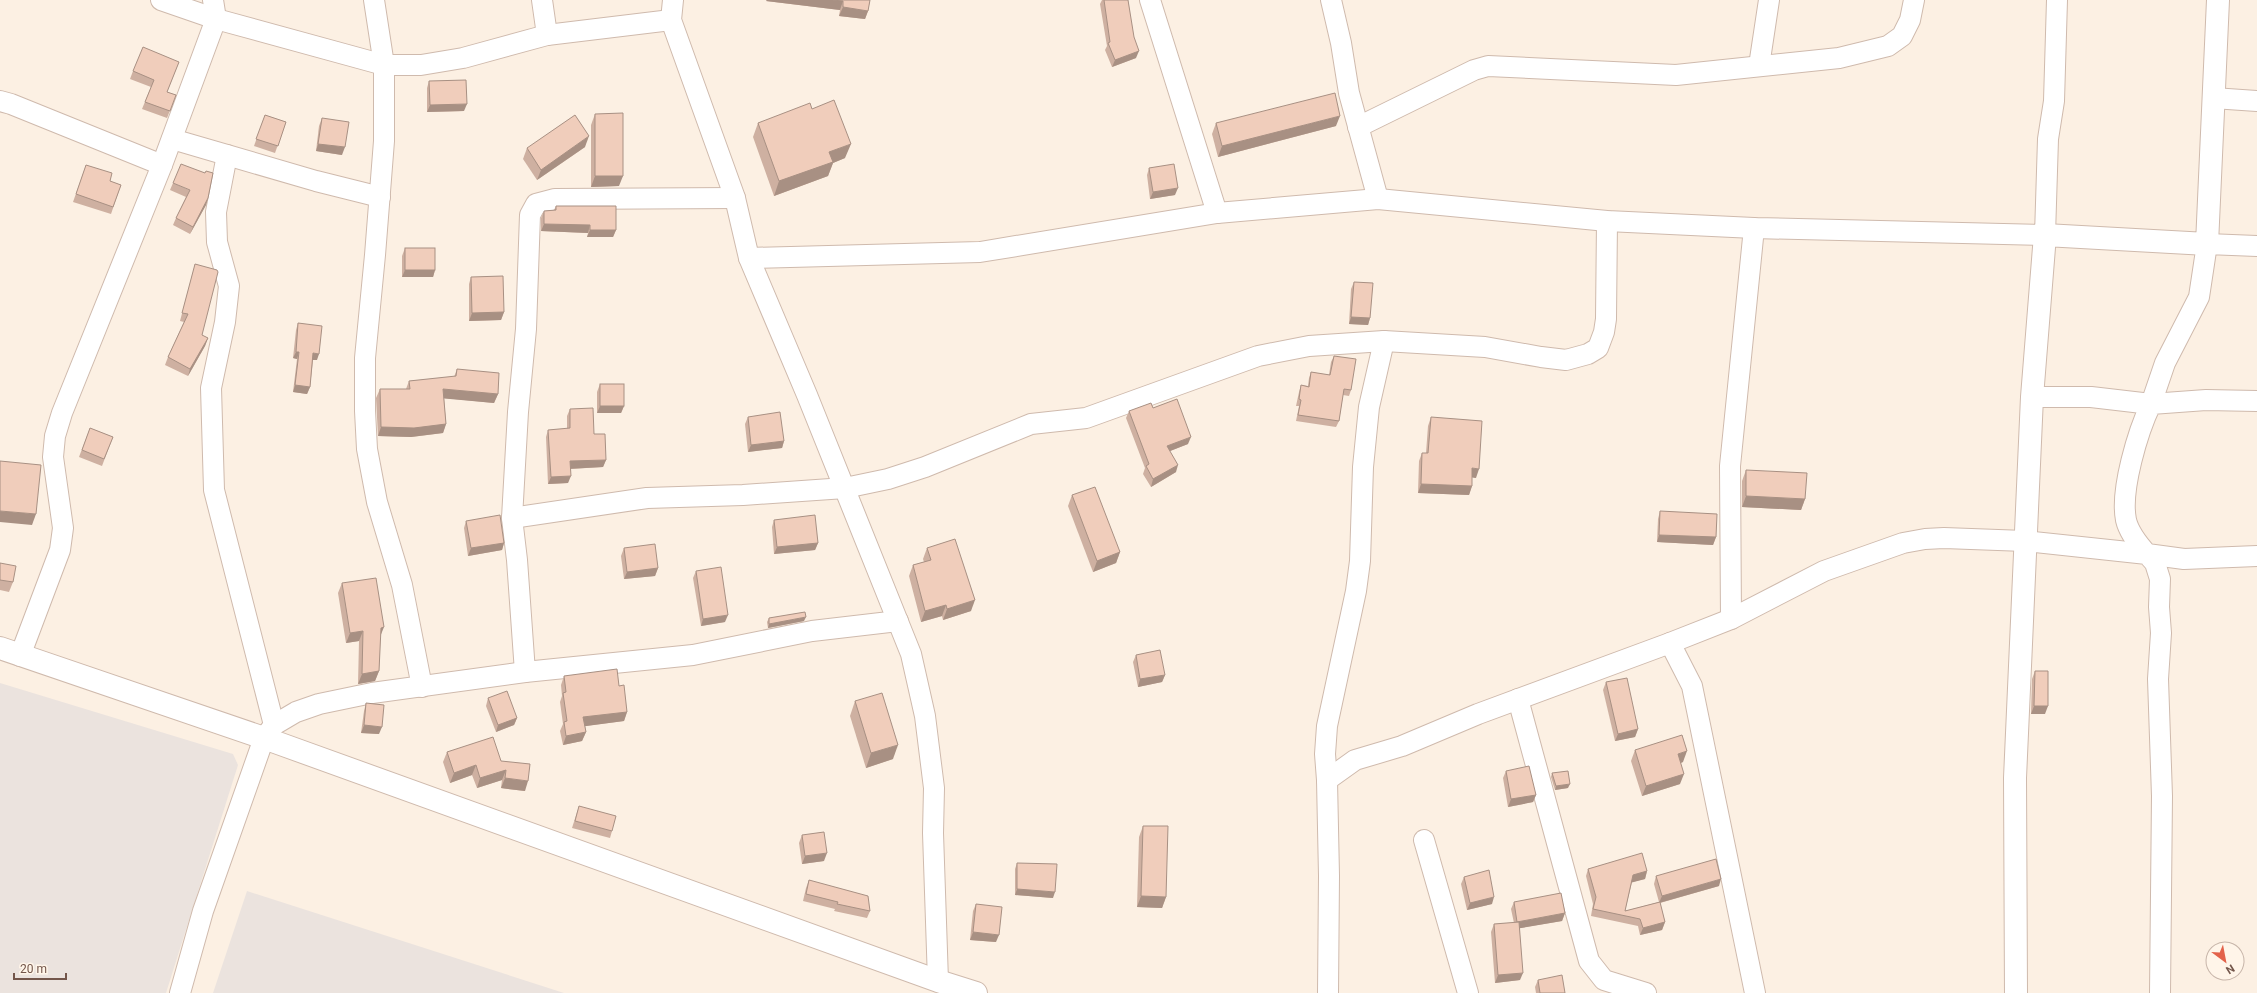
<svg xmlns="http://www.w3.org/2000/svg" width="2257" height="993" font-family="Roboto,sans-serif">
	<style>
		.industrial { fill: #ebe3de }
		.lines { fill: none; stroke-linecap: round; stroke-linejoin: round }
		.minor-casing { stroke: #cfbaad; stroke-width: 22 }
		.tertiary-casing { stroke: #cfbaad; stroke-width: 24 }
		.minor { stroke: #fff; stroke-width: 20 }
		.tertiary { stroke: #fff; stroke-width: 22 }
		.wall { fill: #ceb0a1 }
		.shaded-wall { fill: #a89083 }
		.building { fill: #f0cdbb; stroke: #a89083 }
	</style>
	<rect width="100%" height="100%" fill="#fcf0e3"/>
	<g class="industrial">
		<polygon points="0,683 233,754 238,765 166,993 0,993"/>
		<polygon points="247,891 564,993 213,993"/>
	</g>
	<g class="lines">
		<g class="minor-casing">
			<g id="minor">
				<polyline points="161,0 216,19 384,65 421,65 463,58 547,35 671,20"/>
				<polyline points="374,0 384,65 384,141 375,255 365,358 365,411 367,449 377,502 402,585 422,687"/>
				<polyline points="542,0 547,35"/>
				<polyline points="673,0 671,20 735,198 749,258 807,395 911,654 925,716 934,788 933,833 938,981"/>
				<polyline points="1150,0 1217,213"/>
				<polyline points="1331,0 1341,43 1349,93 1378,199"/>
				<polyline points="1759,66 1769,0"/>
				<polyline points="2213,98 2257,101"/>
				<polyline points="0,101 11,104 162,165"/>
				<polyline points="1358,127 1474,70 1488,66 1676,75 1839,58 1888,46 1902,36 1910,20 1914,0"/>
				<polyline points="172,139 316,181 380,197"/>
				<polyline points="227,155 216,212 217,242 229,286 225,322 211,388 214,490 274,725"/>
				<polyline points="749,258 980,252 1217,213 1378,199 1607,221 1754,228 2045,235 2048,139 2054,101 2057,0"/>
				<polyline points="2032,397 2091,397 2151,404 2165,363 2199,297 2207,244 2257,246"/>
				<path d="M2257,401l-51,-1 -55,4c-13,27 -31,86 -25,116 3,13 12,24 21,34l37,5 73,-3"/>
				<polyline points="512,518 647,498 743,495 845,488 888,479 925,467 1031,424 1086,418 1258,356 1309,346 1384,341 1485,347 1541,357 1566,360 1588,354 1598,348 1604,332 1606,319 1607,221"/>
				<polyline points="1731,619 1730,466 1754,228"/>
				<polyline points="1670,643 1692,686 1755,993"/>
				<polyline points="20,656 60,550 63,528 53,457 55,436 62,413 162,165 216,19 213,0"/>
				<polyline points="525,672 517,560 512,518 518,412 526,329 530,215 536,204 555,199 735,198"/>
				<polyline points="1518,699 1589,961 1604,980 1646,993"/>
				<polyline points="1327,780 1355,760 1402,746 1478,714 1670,643 1731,619 1824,571 1903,543 1925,539 1944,538 2025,541 2147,554 2155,563 2160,579 2159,607 2161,633 2158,679 2162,796 2160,993"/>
				<polyline points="1424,840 1468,993"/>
				<polyline points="180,993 203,911 264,738 274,725 296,712 319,704 372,693 525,672 693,655 812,631 898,621"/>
				<polyline points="1328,993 1329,876 1327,780 1325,754 1327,726 1356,591 1360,561 1363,467 1369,407 1384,341"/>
			</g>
		</g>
		<g class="tertiary-casing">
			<g id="tertiary">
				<polyline points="0,648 264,738 938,981 976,993"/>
				<polyline points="2016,993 2015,778 2032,397 2045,235 2207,244 2218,0"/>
			</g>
		</g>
		<use href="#minor" class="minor"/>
		<use href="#tertiary" class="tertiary"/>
	</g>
	<g class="wall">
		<polygon points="767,0 870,0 868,11 865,19 839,16 840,10 766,1"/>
		<polygon points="1102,0 1128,0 1136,58 1112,67 1105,50 1107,46 1100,4"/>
		<polygon points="179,62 167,92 176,95 167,118 142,109 151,87 130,79 133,71"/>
		<polygon points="429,81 464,111 427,112 427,88"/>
		<polygon points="812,109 845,158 833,163 828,176 774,196 753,137 758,123"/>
		<polygon points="595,114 619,186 591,187 591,125"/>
		<polygon points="265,115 286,122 275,153 254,146"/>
		<polygon points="322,118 342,155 316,151 319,126"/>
		<polygon points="1216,123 1336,126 1218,157 1212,134"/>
		<polygon points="585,147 537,180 523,159 527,148"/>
		<polygon points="86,165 110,181 121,185 111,214 73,202"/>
		<polygon points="1149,168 1175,195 1150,199 1147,175"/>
		<polygon points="173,183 208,198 206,205 190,234 173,225 176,218 186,197 170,190"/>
		<polygon points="556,206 616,230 613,237 587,237 588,233 541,231 541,218 544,211 554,210"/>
		<polygon points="405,248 435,270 433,277 402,277 402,256"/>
		<polygon points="195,264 202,335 208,338 205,346 188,376 165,365 168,357 184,322 180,321 193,272"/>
		<polygon points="471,277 504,312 501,320 469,321 469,284"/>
		<polygon points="1354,282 1370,318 1368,325 1349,324 1351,289"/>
		<polygon points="298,323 317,360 313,360 310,387 307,394 293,392 297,359 293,358 296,330"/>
		<polygon points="1334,356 1351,390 1349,396 1343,395 1339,421 1336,427 1296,421 1299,406 1296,406 1299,392 1301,385 1308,386 1309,378 1311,372 1329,375 1331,362"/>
		<polygon points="457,369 498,394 494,403 444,398 446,424 443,433 411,437 378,436 376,398 380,389 406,389 409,381 454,377"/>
		<polygon points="600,384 624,406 621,413 597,413 597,392"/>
		<polygon points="1153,408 1188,444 1170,451 1176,472 1151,487 1143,474 1145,468 1126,418 1129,411"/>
		<polygon points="570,409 594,434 606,460 603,467 570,469 568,483 548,484 546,437 548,430 567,429 567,416"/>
		<polygon points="748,417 784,441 782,448 748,452 745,424"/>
		<polygon points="1431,417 1476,478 1472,477 1472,486 1469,495 1418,493 1419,461 1422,453 1426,453 1428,426"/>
		<polygon points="90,428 113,437 102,466 79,457"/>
		<polygon points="1746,470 1805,499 1801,510 1742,507 1742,481"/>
		<polygon points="1072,495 1120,552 1116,563 1093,572 1068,506"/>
		<polygon points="1660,511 1716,537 1713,545 1657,542 1658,519"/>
		<polygon points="774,520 818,543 815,550 774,554 772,527"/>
		<polygon points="466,521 504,543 502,550 468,556 464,528"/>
		<polygon points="624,548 658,568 655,576 624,579 621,556"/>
		<polygon points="927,548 971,611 943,620 942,616 921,622 909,576 913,565 924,562 923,559"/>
		<polygon points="0,563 13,582 9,592 0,590"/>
		<polygon points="696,571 725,622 701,626 693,578"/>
		<polygon points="342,583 380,637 379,671 375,681 358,684 359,641 346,643 338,593"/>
		<polygon points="769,618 804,621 768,628 767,622"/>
		<polygon points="1136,655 1165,675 1162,682 1138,687 1133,662"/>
		<polygon points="2035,671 2045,714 2031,714 2032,679"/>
		<polygon points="564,676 619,686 627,712 624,721 585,726 586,732 582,741 563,745 560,731 563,724 560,702 562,696 561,685"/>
		<polygon points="1606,682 1638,729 1635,737 1615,741 1603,690"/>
		<polygon points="488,698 517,718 514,725 496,732 486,706"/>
		<polygon points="855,701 893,759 866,768 850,716"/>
		<polygon points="366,703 379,734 361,733 364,711"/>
		<polygon points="1635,750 1683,762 1681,763 1680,784 1642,796 1631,761"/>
		<polygon points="447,752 501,761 525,791 501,788 502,780 477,788 472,775 450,783 443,762"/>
		<polygon points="1506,771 1536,795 1533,802 1508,807 1503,778"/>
		<polygon points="1552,773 1568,788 1555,790 1551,777"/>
		<polygon points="579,806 612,831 610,838 572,828"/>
		<polygon points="1143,826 1166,897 1162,908 1137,907 1139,837"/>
		<polygon points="802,835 824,861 802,864 799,843"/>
		<polygon points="1017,863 1053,898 1015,895 1015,869"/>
		<polygon points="1588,869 1647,871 1645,879 1632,882 1625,911 1659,902 1654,884 1656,876 1719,886 1660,903 1665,922 1662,930 1640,935 1638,926 1591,916 1593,904 1586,876"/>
		<polygon points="1464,877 1492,904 1467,910 1461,884"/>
		<polygon points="809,880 870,911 867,918 834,911 835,909 803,901 806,888"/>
		<polygon points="1514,902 1565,913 1562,921 1520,928 1520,980 1495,983 1491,932 1494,924 1514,923 1511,909"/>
		<polygon points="976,904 996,942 970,940 973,911"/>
		<polygon points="1538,980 1565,993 1536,993 1535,987"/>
	</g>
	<g class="shaded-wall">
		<polygon points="767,0 832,0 843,1 840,10 766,1"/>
		<polygon points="843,7 868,11 865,19 839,16"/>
		<polygon points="1139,51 1136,58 1112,67 1115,60"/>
		<polygon points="467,104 464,111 427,112 430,105"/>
		<polygon points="1340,116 1336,126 1218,157 1222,146"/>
		<polygon points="589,136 585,147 537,180 541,170"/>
		<polygon points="318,144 345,147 342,155 316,151"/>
		<polygon points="851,144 845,158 833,163 828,176 774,196 779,181 829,152"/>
		<polygon points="595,176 623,176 619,186 591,187"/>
		<polygon points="1178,188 1175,195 1150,199 1153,192"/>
		<polygon points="208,198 206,205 190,234 193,227"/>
		<polygon points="544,224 590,225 588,233 541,231"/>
		<polygon points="590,230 616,230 613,237 587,237"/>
		<polygon points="405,270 435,270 433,277 402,277"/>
		<polygon points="504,312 501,320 469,321 472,313"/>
		<polygon points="1351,317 1370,318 1368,325 1349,324"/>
		<polygon points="208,338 205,346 188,376 190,369"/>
		<polygon points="296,352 299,352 297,359 293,358"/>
		<polygon points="313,353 319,354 317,360 311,360"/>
		<polygon points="295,385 310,387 307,394 293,392"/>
		<polygon points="443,389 498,394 494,403 439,398"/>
		<polygon points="600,406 624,406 621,413 597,413"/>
		<polygon points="446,424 443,433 411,437 378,436 381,427"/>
		<polygon points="1191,437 1188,444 1165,453 1167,446"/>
		<polygon points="784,441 782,448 748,452 751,445"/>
		<polygon points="606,460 603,467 567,469 570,461"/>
		<polygon points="1178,465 1176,472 1151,487 1153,479"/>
		<polygon points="1472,468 1479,469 1476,478 1469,477"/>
		<polygon points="571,476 568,483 548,484 551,477"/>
		<polygon points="1421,484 1472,486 1469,495 1418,493"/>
		<polygon points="1746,496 1805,499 1801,510 1742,507"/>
		<polygon points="0,511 36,514 32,525 0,522"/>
		<polygon points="1659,535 1716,537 1713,545 1657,542"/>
		<polygon points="504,543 502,550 468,556 471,548"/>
		<polygon points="818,543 815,550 774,554 777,547"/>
		<polygon points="1120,552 1116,563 1093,572 1097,561"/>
		<polygon points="658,568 655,576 624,579 627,572"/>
		<polygon points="975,600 971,611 943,620 947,609"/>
		<polygon points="946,605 942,616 921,622 925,611"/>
		<polygon points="728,615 725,622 701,626 703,619"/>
		<polygon points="806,617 804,621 768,628 769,624"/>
		<polygon points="384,627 380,637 381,628"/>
		<polygon points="363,631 359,641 346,643 350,633"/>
		<polygon points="379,671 375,681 358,684 362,674"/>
		<polygon points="1165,675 1162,682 1138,687 1140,679"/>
		<polygon points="2034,706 2048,706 2045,714 2031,714"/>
		<polygon points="627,712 624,721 579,727 583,717"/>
		<polygon points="517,718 514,725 496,732 498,725"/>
		<polygon points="364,725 382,727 379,734 361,733"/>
		<polygon points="1638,729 1635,737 1615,741 1618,734"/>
		<polygon points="586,732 582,741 563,745 566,736"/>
		<polygon points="898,745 893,759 866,768 871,753"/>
		<polygon points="1687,751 1683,762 1674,765 1678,754"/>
		<polygon points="476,765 472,775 450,783 454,773"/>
		<polygon points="506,770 502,780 477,788 480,778"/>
		<polygon points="1684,774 1680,784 1642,796 1646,786"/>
		<polygon points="505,778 528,781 525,791 501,788"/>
		<polygon points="1570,784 1568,788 1555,790 1556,786"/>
		<polygon points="1536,795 1533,802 1508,807 1511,799"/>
		<polygon points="827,853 824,861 802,864 805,856"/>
		<polygon points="1647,871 1645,879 1630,883 1633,875"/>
		<polygon points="1721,879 1719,886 1659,903 1662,896"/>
		<polygon points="1017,889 1055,892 1053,898 1015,895"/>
		<polygon points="1141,896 1166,897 1162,908 1137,907"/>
		<polygon points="1494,897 1492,904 1467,910 1470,903"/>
		<polygon points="1565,913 1562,921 1515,929 1517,922"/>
		<polygon points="1665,922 1662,930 1640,935 1643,928"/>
		<polygon points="973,932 999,935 996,942 970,940"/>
		<polygon points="1523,973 1520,980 1495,983 1498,975"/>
	</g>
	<g class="building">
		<polygon points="832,0 870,0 868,11 843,7 843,1"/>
		<polygon points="1104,0 1128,0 1134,37 1139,51 1115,60 1108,43 1110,42"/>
		<polygon points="143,47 179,62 167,92 176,95 170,111 145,102 154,80 133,71"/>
		<polygon points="466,80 467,104 430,105 429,81"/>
		<polygon points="1335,93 1340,116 1222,146 1216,123"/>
		<polygon points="834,100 851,144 829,152 833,162 779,181 758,123 810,103 812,109"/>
		<polygon points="623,113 623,176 595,176 595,114"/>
		<polygon points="265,115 286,122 278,146 256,139"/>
		<polygon points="575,115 589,136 541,170 527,148"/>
		<polygon points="322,118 349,122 345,147 318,144"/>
		<polygon points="181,164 205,173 206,171 213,173 208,198 193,227 176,218 190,190 173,183"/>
		<polygon points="1174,164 1178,188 1153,192 1149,168"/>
		<polygon points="86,165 112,173 110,181 121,185 113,207 76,194"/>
		<polygon points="556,206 616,206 616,230 590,230 590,225 544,224 544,211 556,210"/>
		<rect x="405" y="248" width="30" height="22"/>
		<polygon points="195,264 217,270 218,272 202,335 208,338 190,369 168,357 188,314 182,313"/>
		<polygon points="503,276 504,312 472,313 471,277"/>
		<polygon points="1354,282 1373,283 1370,318 1351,317"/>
		<polygon points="298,323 322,326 319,354 313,353 310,387 295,385 299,352 296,352"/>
		<polygon points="1334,356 1356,359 1351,390 1344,389 1339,421 1298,415 1301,400 1299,399 1301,385 1309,387 1311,372 1330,375"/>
		<polygon points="457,369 499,373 498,394 443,389 446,424 414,428 381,427 380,389 410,389 409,381 456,376"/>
		<rect x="600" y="384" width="24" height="22"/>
		<polygon points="1177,399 1191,437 1167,446 1178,465 1153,479 1146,466 1149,464 1129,411 1151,403 1153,408"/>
		<polygon points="593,408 594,434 605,434 606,460 570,461 571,476 551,477 548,430 570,428 570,409"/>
		<polygon points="780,412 784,441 751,445 748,417"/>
		<polygon points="1431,417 1482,421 1479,469 1472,468 1472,486 1421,484 1422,453 1428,453"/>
		<polygon points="90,428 113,437 104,459 82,450"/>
		<polygon points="0,461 41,465 36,514 0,511"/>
		<polygon points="1746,470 1807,473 1805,499 1746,496"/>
		<polygon points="1095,487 1120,552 1097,561 1072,495"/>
		<polygon points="1660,511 1717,514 1716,537 1659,535"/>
		<polygon points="500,515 504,543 471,548 466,521"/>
		<polygon points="815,515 818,543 777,547 774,520"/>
		<polygon points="955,539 975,600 947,609 946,605 925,611 913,565 931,560 927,548"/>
		<polygon points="655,544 658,568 627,572 624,548"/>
		<polygon points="0,563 16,566 13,582 0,580"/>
		<polygon points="721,567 728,615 703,619 696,571"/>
		<polygon points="376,578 384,627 381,628 379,671 362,674 363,631 350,633 342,583"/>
		<polygon points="805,612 806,617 769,624 769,618"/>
		<polygon points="1160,650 1165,675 1140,679 1136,655"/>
		<polygon points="617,669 619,686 624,685 627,712 583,717 586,732 566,736 564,722 567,721 563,693 566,692 564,676"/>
		<polygon points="2035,671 2048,671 2048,706 2034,706"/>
		<polygon points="1627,678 1638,729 1618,734 1606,682"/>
		<polygon points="507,691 517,718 498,725 488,698"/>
		<polygon points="882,693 898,745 871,753 855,701"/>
		<polygon points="366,703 384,705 382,727 364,725"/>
		<polygon points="1682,735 1687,751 1678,754 1684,774 1646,786 1635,750"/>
		<polygon points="493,737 501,761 530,764 528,781 505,778 506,770 480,778 476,765 454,773 447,752"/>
		<polygon points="1529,766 1536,795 1511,799 1506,771"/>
		<polygon points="1568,771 1570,784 1556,786 1552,773"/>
		<polygon points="579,806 616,816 612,831 575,821"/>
		<polygon points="1143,826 1168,826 1166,897 1141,896"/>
		<polygon points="824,832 827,853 805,856 802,835"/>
		<polygon points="1642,853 1647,871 1633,875 1625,911 1660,902 1665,922 1643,928 1640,919 1593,909 1596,897 1588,869"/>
		<polygon points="1716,859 1721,879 1662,896 1656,876"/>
		<polygon points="1017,863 1057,864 1055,892 1017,889"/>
		<polygon points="1489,870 1494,897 1470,903 1464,877"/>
		<polygon points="809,880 868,896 870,911 837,904 838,902 806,894"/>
		<polygon points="1561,893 1565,913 1517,922 1514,902"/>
		<polygon points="976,904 1002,907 999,935 973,932"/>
		<polygon points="1519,922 1523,973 1498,975 1494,924"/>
		<polygon points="1562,975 1565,993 1540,993 1538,980"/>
	</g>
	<g transform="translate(2225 961) rotate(148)"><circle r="19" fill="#fff5e9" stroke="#c7b5a9"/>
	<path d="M0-3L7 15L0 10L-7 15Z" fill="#e3624a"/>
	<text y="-6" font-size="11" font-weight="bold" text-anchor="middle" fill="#73564a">N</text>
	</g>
	<path d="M14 973v6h52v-6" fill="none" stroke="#73564a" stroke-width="2"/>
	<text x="20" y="973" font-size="12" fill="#73564a" stroke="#fff5e9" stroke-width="3" paint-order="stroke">20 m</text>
</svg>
